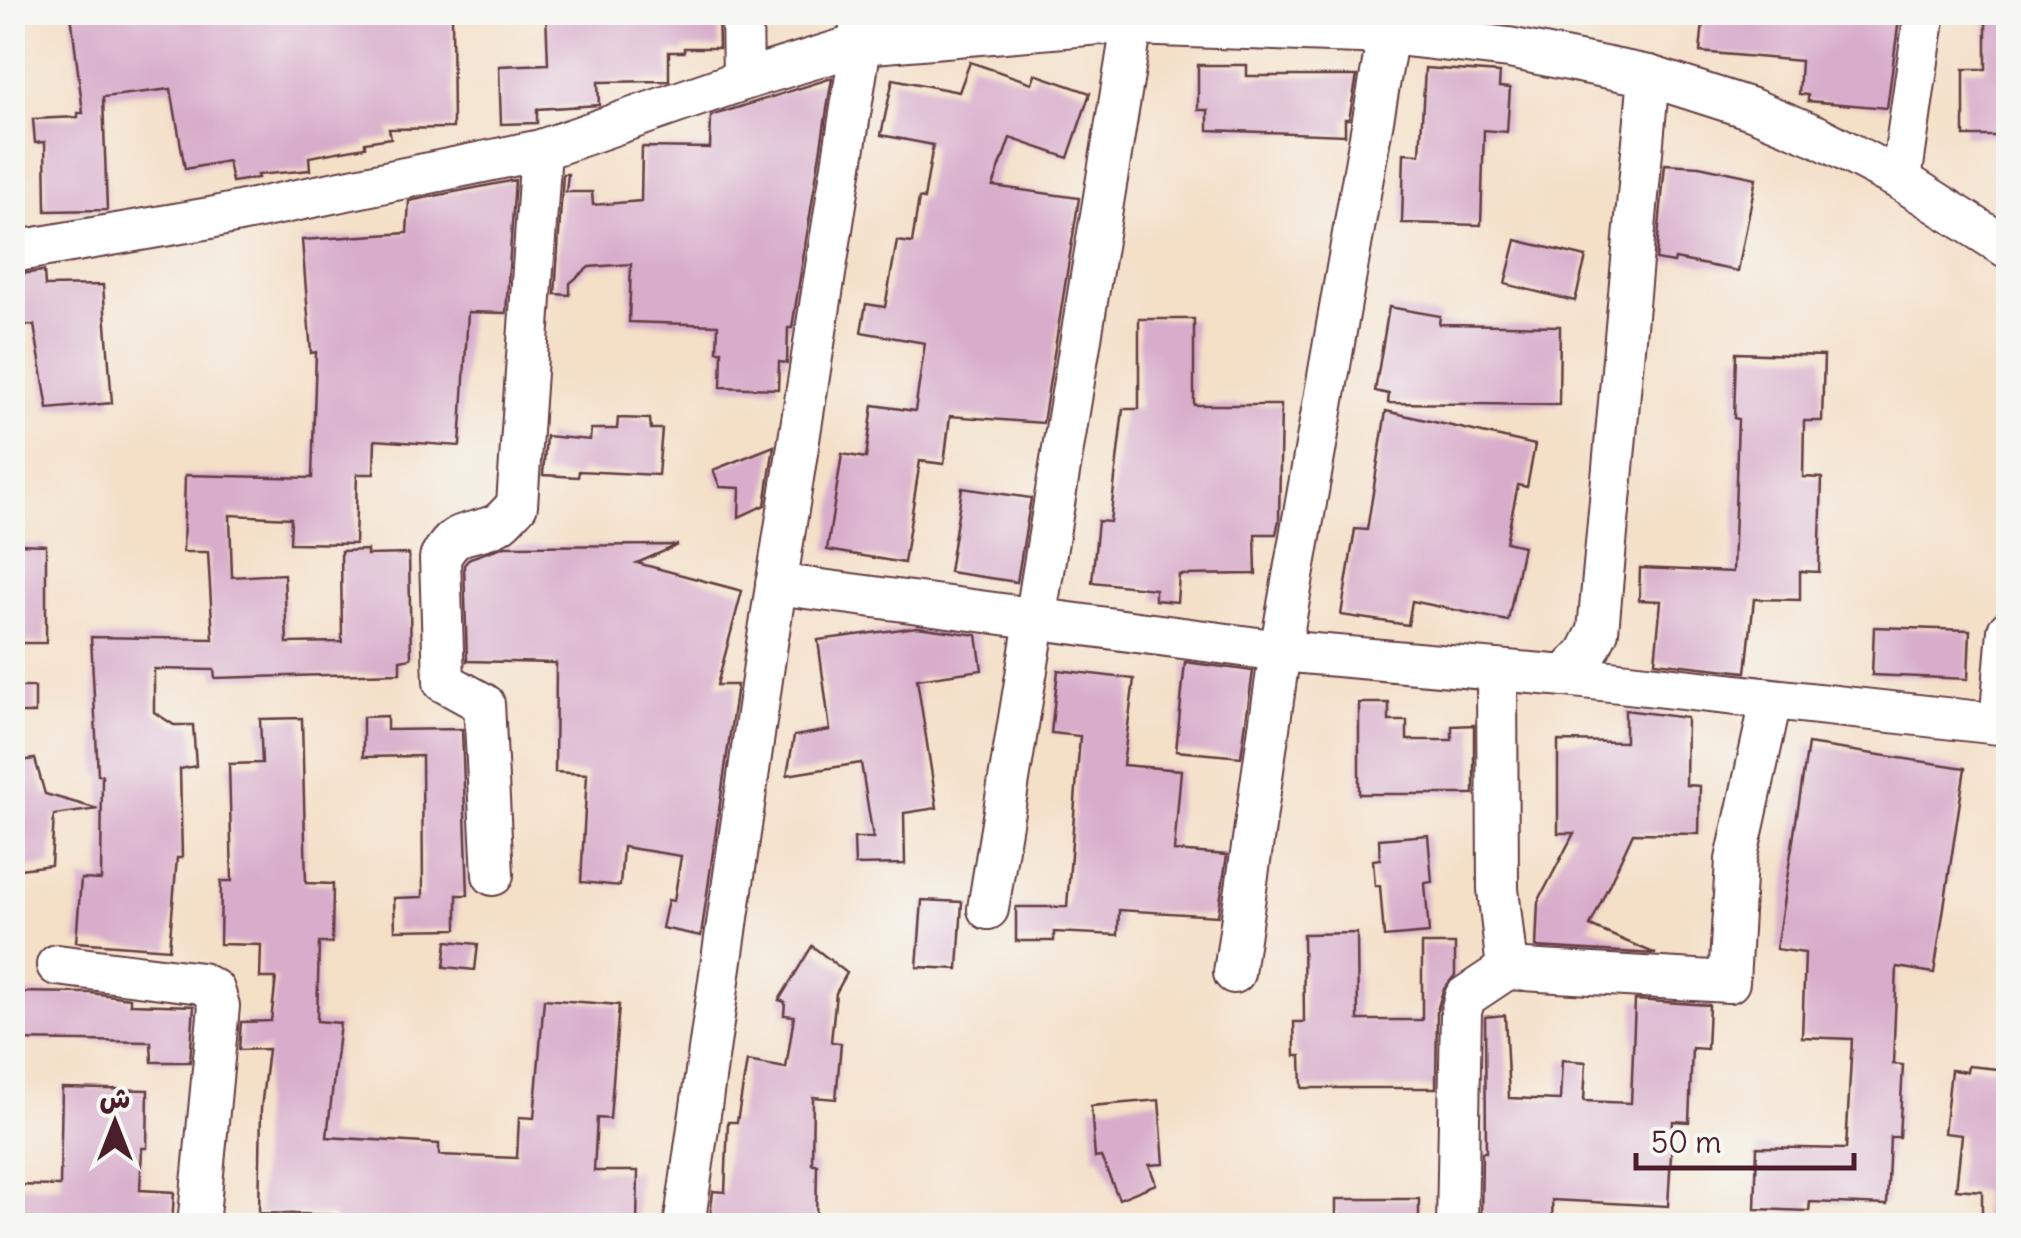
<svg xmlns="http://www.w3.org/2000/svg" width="2021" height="1238" font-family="Delius,'Playpen Sans Arabic',sans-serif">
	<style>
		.building { fill: #d8adcb }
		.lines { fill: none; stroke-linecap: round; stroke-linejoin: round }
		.minor-casing { stroke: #643c42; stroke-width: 44 }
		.minor { stroke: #fff; stroke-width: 40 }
	</style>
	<rect width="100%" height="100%" fill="#f6f6f2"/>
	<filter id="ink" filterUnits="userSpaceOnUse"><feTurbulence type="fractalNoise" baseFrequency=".01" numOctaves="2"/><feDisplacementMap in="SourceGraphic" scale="20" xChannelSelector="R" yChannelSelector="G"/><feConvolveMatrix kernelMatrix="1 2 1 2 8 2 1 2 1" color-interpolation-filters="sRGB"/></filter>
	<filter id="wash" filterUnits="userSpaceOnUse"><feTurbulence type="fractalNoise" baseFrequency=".0048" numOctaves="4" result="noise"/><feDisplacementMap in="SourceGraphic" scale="40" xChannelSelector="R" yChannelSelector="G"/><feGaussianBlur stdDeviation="2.25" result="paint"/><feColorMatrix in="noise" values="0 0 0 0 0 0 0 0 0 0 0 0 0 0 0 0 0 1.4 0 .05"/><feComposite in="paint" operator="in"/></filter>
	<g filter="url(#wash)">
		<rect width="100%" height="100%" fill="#f4dfc7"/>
		<g id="blocks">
			<g class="building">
				<polygon points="86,12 452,12 453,128 389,129 391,138 365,142 365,147 309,157 310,170 257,175 258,178 232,182 228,161 185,169 171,89 103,97 107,210 46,211 45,142 35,143 33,119 78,117 78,113 83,113 71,14"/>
				<polygon points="546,12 718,12 719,48 684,48 684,52 669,52 669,81 598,82 599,105 537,109 537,123 501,124 499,66 548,64"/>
				<polygon points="1704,12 1900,12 1887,108 1808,101 1808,95 1799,94 1801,61 1700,52"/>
				<polygon points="1986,12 2008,12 2008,136 1964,136 1964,69 1986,69"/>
				<polygon points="970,62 1032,83 1035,74 1090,93 1068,158 1010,138 993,186 1079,198 1043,423 950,416 944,464 920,461 904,563 827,550 842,454 866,458 873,405 915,411 925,343 861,332 866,304 885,307 897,241 912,243 919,198 924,199 933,145 881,135 893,79 959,92"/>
				<polygon points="1198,65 1247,65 1247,76 1357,76 1349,119 1345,119 1345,135 1208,130 1208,110 1198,110"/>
				<polygon points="1425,68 1500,73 1499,87 1510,88 1507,132 1484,130 1481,225 1402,223 1404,153 1420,154"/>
				<polygon points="832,78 792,328 788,328 787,363 779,362 778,389 721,387 722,351 717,351 718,325 629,322 631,264 589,267 570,283 570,295 555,294 563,174 568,174 566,192 592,192 593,205 641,201 642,147 710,148 711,116"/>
				<polygon points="1665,164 1699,166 1756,178 1738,271 1675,259 1674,263 1656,260"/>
				<polygon points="515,180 506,313 468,312 460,446 375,440 374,474 357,474 355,544 290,543 291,518 230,515 232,577 284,574 287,643 342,642 341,551 367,550 367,555 409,554 411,658 400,660 400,673 215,678 214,670 154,669 154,712 174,725 193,725 196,766 180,769 182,858 177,858 169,949 76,942 81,879 101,880 102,775 98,775 91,637 213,639 208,552 183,552 185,475 312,478 316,352 311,353 302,240 407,233 409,201"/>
				<polygon points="1516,240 1586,257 1575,301 1505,284"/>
				<polygon points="44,271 45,286 103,285 112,403 48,409 34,325 12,326 12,275"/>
				<polygon points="1389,307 1440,316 1439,324 1560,326 1559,405 1388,403 1389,394 1375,391"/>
				<polygon points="1139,319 1194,319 1194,405 1281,405 1279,520 1276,534 1255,534 1256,574 1179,575 1177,602 1155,600 1155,589 1092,582 1098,521 1110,522 1123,409 1139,409"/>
				<polygon points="1736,353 1824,356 1822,421 1804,421 1803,477 1822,478 1819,572 1800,571 1800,600 1754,599 1746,672 1655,662 1661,601 1639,600 1640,568 1733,572 1738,419 1734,418"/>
				<polygon points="1386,411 1535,445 1527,487 1518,485 1506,542 1523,546 1508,621 1412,601 1408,625 1341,615 1355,529 1367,530"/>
				<polygon points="618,418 650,419 651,429 662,429 658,475 579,471 578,477 543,475 546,436 590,440 591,429 617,429"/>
				<polygon points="774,446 765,505 739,517 740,488 720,487 713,470"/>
				<polygon points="962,488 1031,498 1017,582 949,572"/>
				<polygon points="19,544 46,545 46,643 12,643 12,602 18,602"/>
				<polygon points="678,545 637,563 742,591 717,685 737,685 701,936 662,928 668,900 674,901 681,856 623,847 620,886 581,882 587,774 555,772 556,663 467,661 464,565 470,558 505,546"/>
				<polygon points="917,627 977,635 982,670 917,679 937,808 904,813 905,864 855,865 854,838 873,838 861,763 787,775 794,736 830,730 818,640"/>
				<polygon points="1874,627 1970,630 1968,679 1872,675"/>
				<polygon points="1185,662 1253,671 1241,757 1176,751"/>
				<polygon points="1058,670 1134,679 1123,765 1181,770 1174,851 1227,855 1218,916 1119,910 1118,935 1054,932 1054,941 1016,941 1016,907 1067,907 1080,736 1051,733"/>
				<rect x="12" y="687" width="23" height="26"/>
				<polygon points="1359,703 1389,703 1389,721 1407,721 1407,740 1452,740 1452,726 1474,725 1474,794 1359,794"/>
				<polygon points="1625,710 1687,718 1686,785 1700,786 1699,834 1633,833 1590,926 1656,954 1536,947 1538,902 1574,833 1558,833 1558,741 1625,742"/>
				<polygon points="387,716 387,730 462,729 468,895 457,895 457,929 395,930 394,898 423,897 422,756 363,757 363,717"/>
				<polygon points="302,718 306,883 333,884 332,943 319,943 317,1021 340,1023 327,1137 439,1144 439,1155 517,1158 519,1117 534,1118 544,999 619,1005 610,1119 597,1118 594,1171 638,1171 637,1226 333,1226 334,1215 259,1213 261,1109 268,1049 239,1050 241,1022 271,1021 276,978 260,978 261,945 220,944 221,881 232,881 229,764 262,763 260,719"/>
				<polygon points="1808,744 1965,768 1934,973 1897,967 1893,1064 1903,1065 1899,1137 1890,1137 1887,1205 1810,1202 1809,1211 1755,1209 1757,1147 1846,1149 1852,1039 1802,1037 1805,953 1776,949"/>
				<polygon points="35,759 45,794 98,809 54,815 51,865 12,870 12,762"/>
				<polygon points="1428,835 1432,882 1425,883 1429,933 1384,937 1380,886 1375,886 1373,860 1380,859 1379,839"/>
				<polygon points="922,900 962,902 958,969 917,967"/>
				<polygon points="1357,933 1358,1020 1422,1020 1422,944 1455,944 1455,975 1443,990 1437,1011 1436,1088 1302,1088 1301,1056 1295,1056 1294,1022 1304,1022 1303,934"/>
				<polygon points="447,941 478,944 475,970 444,967"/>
				<polygon points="812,946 847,973 836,993 831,1042 841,1043 836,1099 813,1097 812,1164 817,1164 816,1226 709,1226 713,1191 725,1192 728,1122 737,1122 747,1061 786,1068 794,1016 784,1015 785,1002 779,1000"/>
				<polygon points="12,992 91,993 130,998 130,1004 194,1006 190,1062 152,1062 151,1042 12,1040"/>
				<polygon points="1635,1000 1709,1005 1707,1049 1692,1048 1689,1122 1673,1121 1668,1206 1552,1200 1553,1226 1481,1226 1482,1152 1486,1152 1485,1017 1505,1015 1509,1098 1560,1100 1562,1060 1586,1062 1584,1101 1631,1103"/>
				<polygon points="1968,1066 2008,1070 2008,1148 2003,1202 2008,1202 2008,1226 1982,1226 1982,1191 1956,1189 1962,1135 1944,1133 1951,1070 1967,1072"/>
				<polygon points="62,1088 148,1090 147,1148 142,1148 140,1190 174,1192 172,1226 12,1220 12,1185 60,1186"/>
				<polygon points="1159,1100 1164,1164 1149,1165 1156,1184 1119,1199 1101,1157 1095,1158 1091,1106"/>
				<rect x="1336" y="1199" width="83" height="27"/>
			</g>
		</g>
	</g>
	<g filter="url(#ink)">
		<use href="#blocks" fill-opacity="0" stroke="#643c42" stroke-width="2.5"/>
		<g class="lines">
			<g class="minor-casing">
				<g id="minor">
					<polyline points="742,12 743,80"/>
					<polyline points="1901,180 1925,12"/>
					<polyline points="12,252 210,218 541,150 743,80 861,44 1100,24 1388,34 1509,48 1649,76 1752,109 1817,136 1901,180 2008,248"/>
					<polyline points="776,584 1280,651 1565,676 2008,725"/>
					<polyline points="1565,676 1587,653 1598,631 1649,76"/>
					<polyline points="2000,724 2008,631"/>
					<path d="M493,875l-9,-171 -40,-22 -4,-124c17,-30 26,-21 53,-32 9,-3 17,-14 24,-21l24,-355"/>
					<polyline points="988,909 1132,25"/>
					<polyline points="57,965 201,983 214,990 219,1006 198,1226"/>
					<polyline points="1507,969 1729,982 1736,860 1771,701"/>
					<polyline points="1234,973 1280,651 1388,34"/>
					<polyline points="684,1226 767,644 861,44 859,12"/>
					<polyline points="1457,1226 1461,1012 1465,997 1507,969 1498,889 1497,670"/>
				</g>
			</g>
			<use href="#minor" class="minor"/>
		</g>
	</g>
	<rect width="2021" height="1238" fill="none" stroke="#f6f6f2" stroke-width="50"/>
	<g transform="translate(115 1123)" stroke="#f6f6f2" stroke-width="8" paint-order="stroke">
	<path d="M0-8L18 38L0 25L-18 38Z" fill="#4a1f2b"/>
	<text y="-15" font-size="28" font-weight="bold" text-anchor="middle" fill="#4a1f2b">ش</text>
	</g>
	<path d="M1636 1153v15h218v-15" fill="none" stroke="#4a1f2b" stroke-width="5"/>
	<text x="1651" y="1153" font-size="30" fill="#4a1f2b" stroke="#f6f6f2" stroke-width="8" paint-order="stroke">50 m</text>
</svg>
